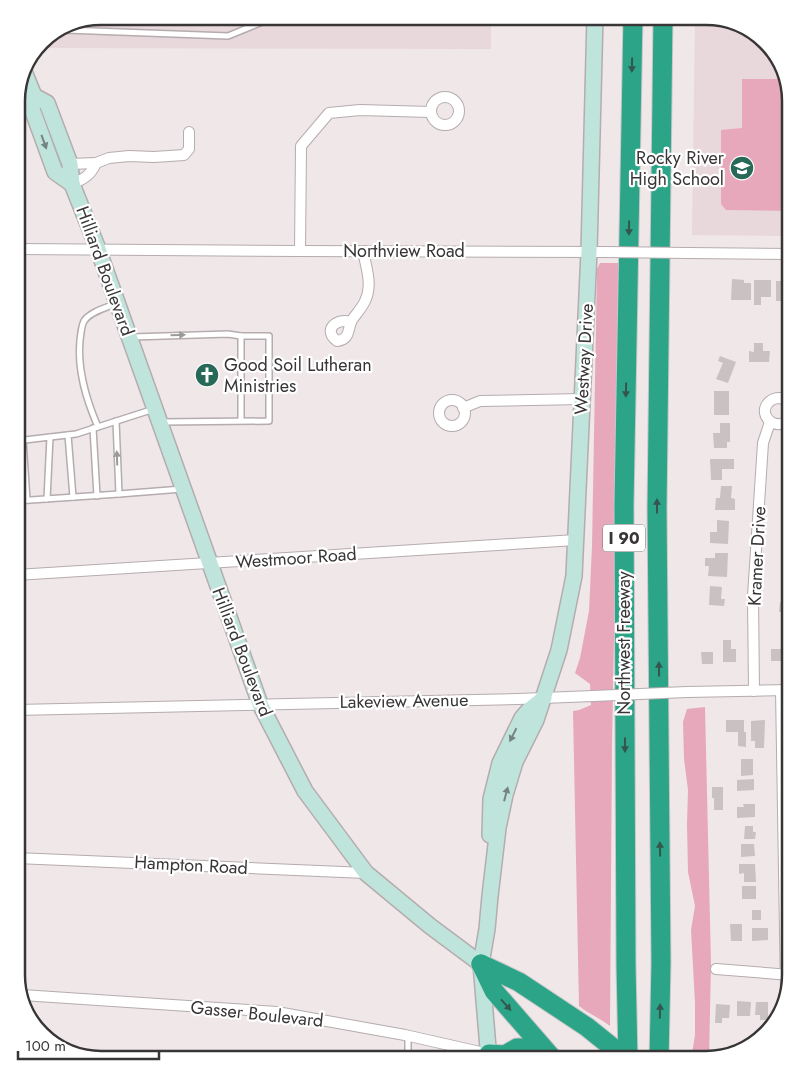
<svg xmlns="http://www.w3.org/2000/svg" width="807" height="1076" font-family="Jost,sans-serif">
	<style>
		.built { fill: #e8d7db }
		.green { fill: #e6a8ba }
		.building { fill: #cac1c3 }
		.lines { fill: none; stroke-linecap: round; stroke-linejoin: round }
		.lane-casing { stroke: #b5acaf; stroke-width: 8 }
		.street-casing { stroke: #b5acaf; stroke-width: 12 }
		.secondary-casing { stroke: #b5acaf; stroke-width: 18 }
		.highway-casing { stroke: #c7c6c7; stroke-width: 21 }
		.lane { stroke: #fff; stroke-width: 5 }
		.street { stroke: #fff; stroke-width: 10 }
		.secondary { stroke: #bfe4db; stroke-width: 15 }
		.highway { stroke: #2ba487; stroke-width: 19 }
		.street-bridge-casing { stroke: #b5acaf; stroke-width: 12; stroke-linecap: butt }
		.street-bridge { stroke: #fff; stroke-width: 10 }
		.oneway { fill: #34564e }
		.oneway2 { fill: #758480 }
		.oneway3 { fill: #9c9a9a }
		.labels { text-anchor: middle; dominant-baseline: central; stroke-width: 4.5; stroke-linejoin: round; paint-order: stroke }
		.shield { fill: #fff; stroke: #747272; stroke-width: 1 }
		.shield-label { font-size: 16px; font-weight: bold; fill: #383536 }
		.poi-label { font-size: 18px; fill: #383536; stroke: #fff; text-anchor: end }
		.street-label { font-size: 18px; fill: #383536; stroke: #fff }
		.rim { fill: none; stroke: #383536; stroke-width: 2.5 }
	</style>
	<rect width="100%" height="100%" fill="#f0e7e9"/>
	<g class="built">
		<polygon points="101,16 491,16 491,49 39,48 38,46 45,37"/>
		<polygon points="695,16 712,16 748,27 777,54 791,101 791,236 692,235"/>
	</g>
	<g class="green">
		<polygon points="742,79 784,79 791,101 791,211 726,210 721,204 721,130 742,128"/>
		<path d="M600,263h21l-9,482 -2,281c-10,-8 -21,-12 -31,-20l-6,-295 6,-1 12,-5 -1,-21 -15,-11 5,-15 9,-47 3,-65 5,-277z"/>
		<polygon points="705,707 711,964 709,1059 691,1060 695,1035 695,1003 691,930 695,906 688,872 687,824 688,790 684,759 683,722 687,709"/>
	</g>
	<g class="building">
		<polygon points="732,279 744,280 744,283 751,283 751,300 731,300"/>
		<polygon points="754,280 771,280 771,297 761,297 761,305 754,305"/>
		<rect x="776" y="281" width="15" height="20"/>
		<polygon points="754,343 763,343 763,351 770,351 769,362 749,362 749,351 754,352"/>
		<polygon points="782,343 791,343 791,365 782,364"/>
		<polygon points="720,356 736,362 728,383 716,379 723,363 718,361"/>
		<rect x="714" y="391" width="15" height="24"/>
		<polygon points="720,423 730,423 730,442 727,442 727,448 714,448 713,433 720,433"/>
		<polygon points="710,459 734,459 734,469 722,469 722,480 711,480"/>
		<polygon points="721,486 732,486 731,498 735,499 735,510 715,510 716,498 720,498"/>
		<rect x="788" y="491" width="3" height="24"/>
		<polygon points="717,520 729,521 728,544 710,543 710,532 717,532"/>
		<polygon points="786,525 791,526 791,549 784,549"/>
		<polygon points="715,553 728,553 727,577 708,576 709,566 705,566 705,558 715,558"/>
		<polygon points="785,558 791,558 791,588 781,588 781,578 784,578"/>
		<polygon points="710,586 722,587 721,599 725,599 724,606 709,605"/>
		<polygon points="780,602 791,602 791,622 788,622 788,612 779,612"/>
		<polygon points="723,640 731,640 731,649 736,649 736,662 723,662"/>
		<rect x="771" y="649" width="12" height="12"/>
		<polygon points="701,652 713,652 713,664 702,664"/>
		<polygon points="726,720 744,720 744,732 746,732 746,747 738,746 738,732 726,732"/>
		<polygon points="765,720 764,748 755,748 755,741 751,741 751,721"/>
		<polygon points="741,759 753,759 753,775 741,776"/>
		<polygon points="754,779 754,790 737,791 737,780"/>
		<polygon points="712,787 723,787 723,810 714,810 714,798 712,798"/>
		<polygon points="743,804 755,804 755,817 737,818 737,807 744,807"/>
		<polygon points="745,826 753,826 753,832 756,832 755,839 744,839"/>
		<polygon points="741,844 754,844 755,856 741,857"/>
		<polygon points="739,864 755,864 756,882 744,882 744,873 739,874"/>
		<rect x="742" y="886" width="14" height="13"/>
		<rect x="752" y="910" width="9" height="10"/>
		<polygon points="730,924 742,924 742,941 731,941"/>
		<polygon points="752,928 768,928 768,940 752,941"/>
		<polygon points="737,1001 751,1002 750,1016 737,1016"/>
		<polygon points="756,1002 768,1002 768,1020 760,1020 760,1015 755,1015"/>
		<polygon points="716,1004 730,1005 729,1018 722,1018 722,1023 715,1023"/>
	</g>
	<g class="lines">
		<g class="lane-casing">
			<g id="lane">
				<polyline points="59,32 66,30 228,36 277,16"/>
				<polyline points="132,337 228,334 241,336"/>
				<polyline points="116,421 119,494"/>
				<polyline points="162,422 269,421 269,336 241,336 241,421"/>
				<path d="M98,427c-12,-28 -21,-57 -18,-87 1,-6 1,-13 4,-19 6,-9 21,-13 31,-17"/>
				<polyline points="93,428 97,496"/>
				<polyline points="68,435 73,497"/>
				<polyline points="23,440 27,500"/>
				<polyline points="16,441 76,434 154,409"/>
				<polyline points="47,499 50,437"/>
				<polyline points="16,501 119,494 182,489"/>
				<polyline points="408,1060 408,1036"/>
			</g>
		</g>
		<g class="street-casing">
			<g id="street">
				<circle cx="445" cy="111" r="14"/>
				<polyline points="70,164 96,163 109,158 129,156 154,157 184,155 189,149 189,132"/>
				<path d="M72,184c12,-5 19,-9 24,-21"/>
				<polyline points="16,249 300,251 605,252"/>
				<polyline points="300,251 301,146 329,113 360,110 431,112"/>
				<polyline points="688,253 791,254"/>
				<path d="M351,322c-14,-5 -29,8 -14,19 14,-2 10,-12 15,-21 4,-6 10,-12 13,-19 8,-16 1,-34 -2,-50"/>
				<circle cx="452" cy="413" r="13"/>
				<polyline points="463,408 480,401 582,399"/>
				<path d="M791,415c-11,21 -36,1 -22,-13 3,-3 6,-4 11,-4 5,1 9,5 11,10"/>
				<polyline points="16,575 576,540"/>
				<polyline points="781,690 786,993"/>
				<polyline points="754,691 753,596 763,443 770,422"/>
				<polyline points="687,692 791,690"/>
				<polyline points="16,710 518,699 593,696"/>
				<polyline points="16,858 366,873"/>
				<polyline points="716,969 791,975"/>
				<polyline points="22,995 277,1012 405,1035 489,1054"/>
			</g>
		</g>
		<g class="secondary-casing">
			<g id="secondary">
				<polyline points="23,69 34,96 32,109 55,172 72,184"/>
				<polyline points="34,96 47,103 70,164 72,184 98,249 260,704 305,791 366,873 430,926 481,964"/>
				<polyline points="490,835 491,799 500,763 522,718 529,710 544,698"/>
				<polyline points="489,1060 481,964 487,929 490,896 498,828 505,795 515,762 536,720 559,650 574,576 589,252 595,16"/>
			</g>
		</g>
		<g class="highway-casing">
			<g id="highway">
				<polyline points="481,964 519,982 587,1027 628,1060"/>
				<polyline points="481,964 494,991 554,1060"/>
				<polyline points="489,1054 505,1055 517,1048 531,1048 549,1057"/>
				<polyline points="628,1060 626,965 624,505 633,16"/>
				<polyline points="659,1060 661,963 657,509 663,16"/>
			</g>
		</g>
		<use href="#lane" class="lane"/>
		<use href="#street" class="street"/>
		<use href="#secondary" class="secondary"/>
		<use href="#highway" class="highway"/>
		<g class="street-bridge-casing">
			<g id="street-bridge">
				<polyline points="605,252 688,253"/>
				<polyline points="593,696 687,692"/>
			</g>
		</g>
		<use href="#street-bridge" class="street-bridge"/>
	</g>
	<defs><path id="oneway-solid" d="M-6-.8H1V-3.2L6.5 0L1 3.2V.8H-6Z" transform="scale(1.25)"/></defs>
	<g class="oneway">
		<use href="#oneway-solid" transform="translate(632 65) rotate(91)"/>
		<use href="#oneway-solid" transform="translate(629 228) rotate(91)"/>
		<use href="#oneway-solid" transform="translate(626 390) rotate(91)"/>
		<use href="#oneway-solid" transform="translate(657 506) rotate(-90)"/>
		<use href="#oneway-solid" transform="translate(659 669) rotate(-91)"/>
		<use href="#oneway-solid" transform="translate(625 745) rotate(90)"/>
		<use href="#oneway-solid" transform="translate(660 849) rotate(-91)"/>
		<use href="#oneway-solid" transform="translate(506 1005) rotate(48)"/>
		<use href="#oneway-solid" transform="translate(660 1011) rotate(-89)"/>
	</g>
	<g class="oneway2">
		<use href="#oneway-solid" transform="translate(44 142) rotate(70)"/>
		<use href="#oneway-solid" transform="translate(513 735) rotate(117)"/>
		<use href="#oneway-solid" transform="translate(506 794) rotate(-75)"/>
	</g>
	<g class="oneway3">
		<use href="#oneway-solid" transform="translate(178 335) rotate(-2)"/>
		<use href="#oneway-solid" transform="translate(117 458) rotate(-92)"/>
	</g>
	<defs>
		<g id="school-disc" transform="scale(1.25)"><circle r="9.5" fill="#276857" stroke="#fff"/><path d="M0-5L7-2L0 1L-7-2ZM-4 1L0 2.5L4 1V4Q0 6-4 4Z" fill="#fff"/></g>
		<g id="church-disc" transform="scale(1.25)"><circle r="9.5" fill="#276857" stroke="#fff"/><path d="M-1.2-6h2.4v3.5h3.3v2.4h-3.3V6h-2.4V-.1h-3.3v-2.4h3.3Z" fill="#fff"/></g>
	</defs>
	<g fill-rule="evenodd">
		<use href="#school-disc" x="742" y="168"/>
		<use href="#church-disc" x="207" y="375"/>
	</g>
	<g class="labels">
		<rect class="shield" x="603" y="524.5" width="42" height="27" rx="4"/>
		<g class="shield-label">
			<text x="624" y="538">I 90</text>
		</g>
		<g class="poi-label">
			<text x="724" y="158">Rocky River<tspan x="724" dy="21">High School</tspan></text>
			<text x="224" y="365" text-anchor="start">Good Soil Lutheran<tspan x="224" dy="21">Ministries</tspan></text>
		</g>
		<g class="street-label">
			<text x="404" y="251">Northview Road</text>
			<text transform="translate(105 271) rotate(70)">Hilliard Boulevard</text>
			<text transform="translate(584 359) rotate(-87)">Westway Drive</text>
			<text transform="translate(757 556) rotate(-87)">Kramer Drive</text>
			<text transform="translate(296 558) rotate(-4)">Westmoor Road</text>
			<text transform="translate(624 643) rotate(-90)">Northwest Freeway</text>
			<text transform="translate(242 652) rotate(69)">Hilliard Boulevard</text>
			<text transform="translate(404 701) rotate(-1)">Lakeview Avenue</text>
			<text transform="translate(191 865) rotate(3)">Hampton Road</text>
			<text transform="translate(257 1014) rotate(6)">Gasser Boulevard</text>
		</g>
	</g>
	<path d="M0 0H807V1076H0ZM101 25H706A76 76 0 0 1 782 101V975A76 76 0 0 1 706 1051H101A76 76 0 0 1 25 975V101A76 76 0 0 1 101 25Z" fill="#fff" fill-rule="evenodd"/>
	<path class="rim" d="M101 25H706A76 76 0 0 1 782 101V975A76 76 0 0 1 706 1051H101A76 76 0 0 1 25 975V101A76 76 0 0 1 101 25Z"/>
	<path d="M18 1051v8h141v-8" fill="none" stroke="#383536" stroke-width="2.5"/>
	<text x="25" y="1051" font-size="15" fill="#383536" stroke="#ffffff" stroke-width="4" paint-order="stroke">100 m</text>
</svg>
